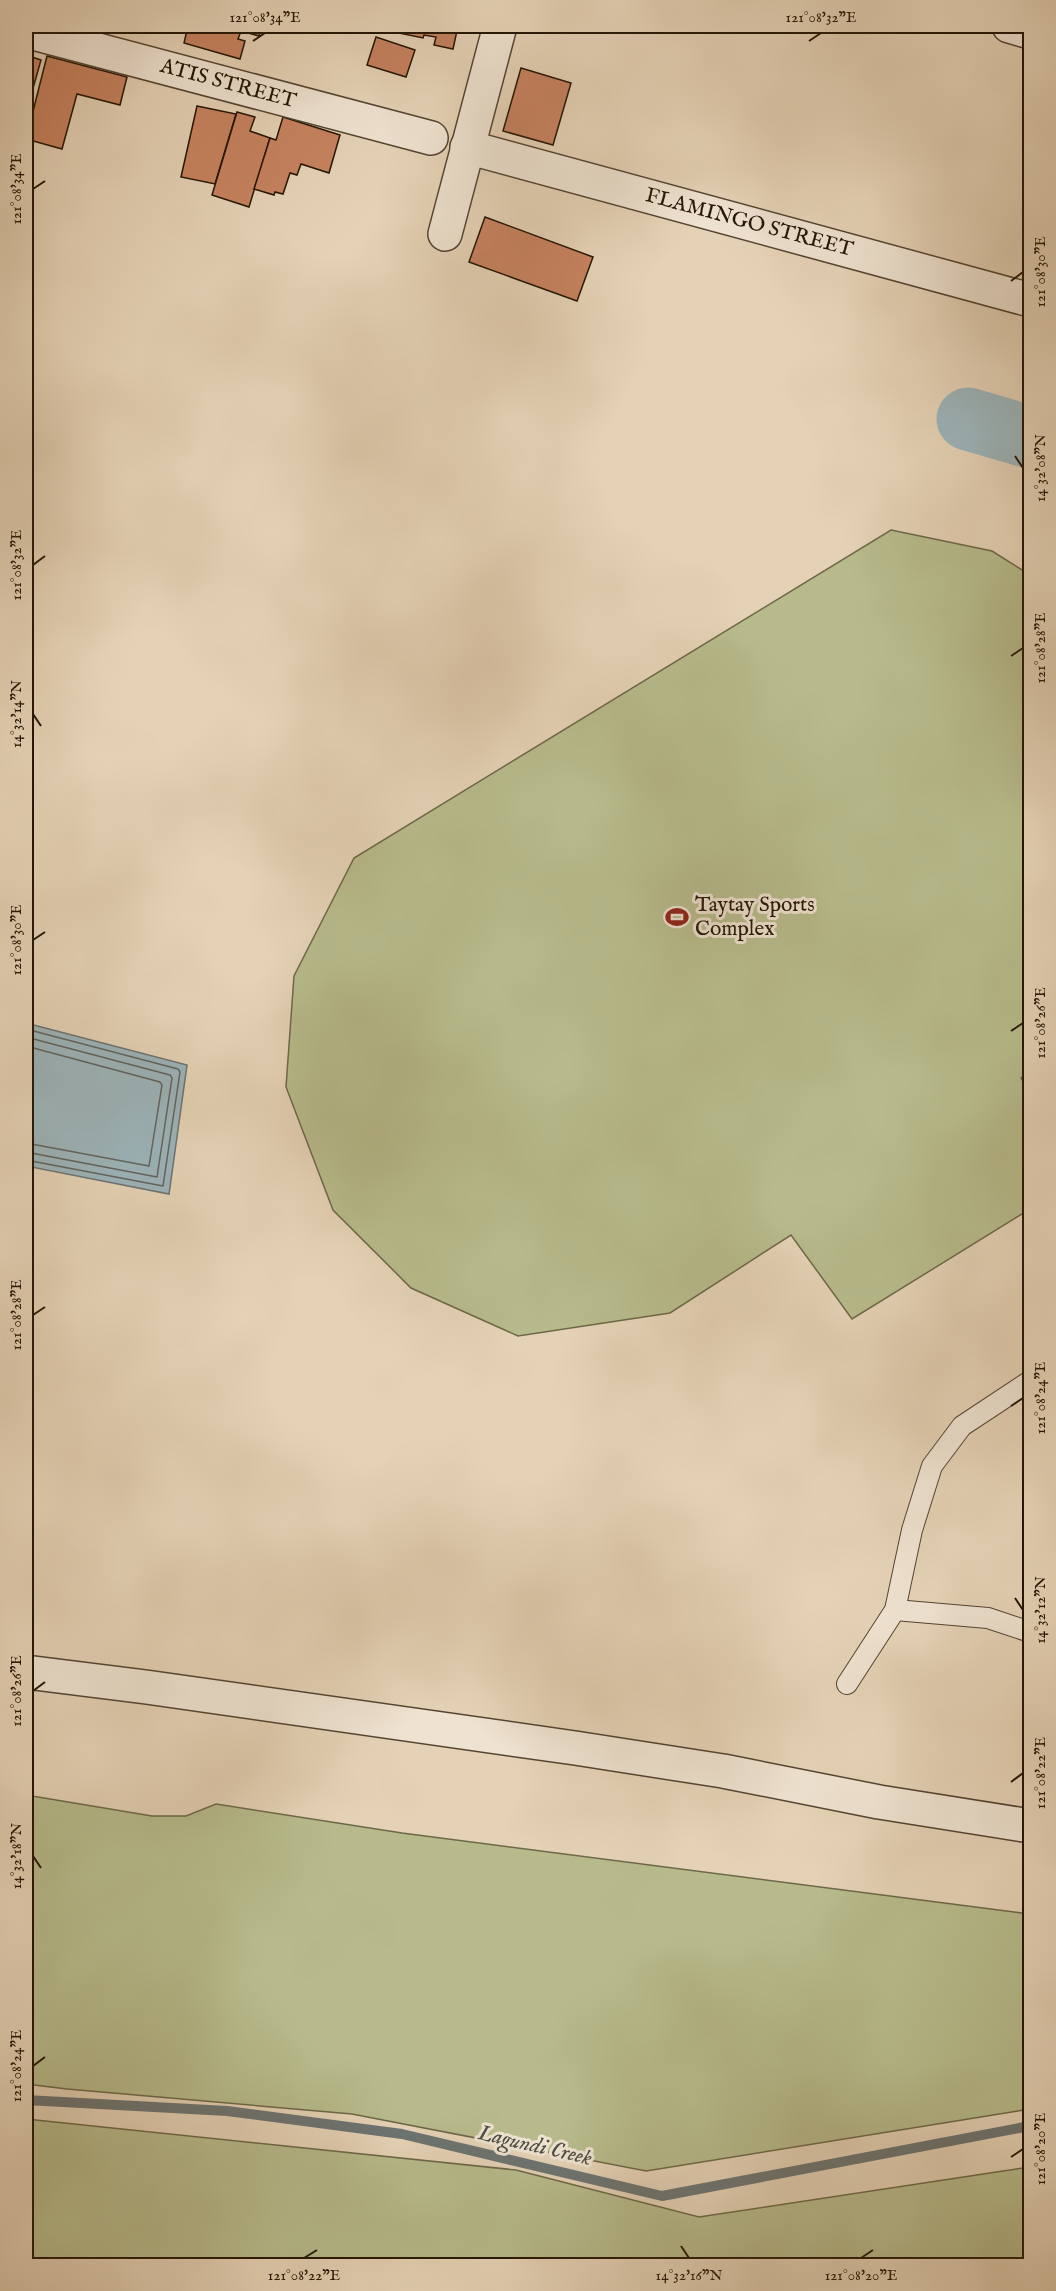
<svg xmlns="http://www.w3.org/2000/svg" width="1056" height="2291" font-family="'IM FELL English',serif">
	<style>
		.green { fill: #b7bb8c; stroke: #6d6848; stroke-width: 1.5 }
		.water { fill: #9cb4ba; stroke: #6c7472; stroke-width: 1.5 }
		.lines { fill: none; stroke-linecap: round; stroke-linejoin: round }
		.shore { stroke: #606460; stroke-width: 1.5 }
		.stream { stroke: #6c7472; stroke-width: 10 }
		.river { stroke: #9cb4ba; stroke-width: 63 }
		.building { fill: #c6825f; stroke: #231505; stroke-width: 1.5 }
		.lane-casing { stroke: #544431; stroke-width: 22 }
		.street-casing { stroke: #544431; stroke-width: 36 }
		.lane { stroke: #eee2d0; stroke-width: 20 }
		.street { stroke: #eee2d0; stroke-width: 33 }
		.ticks { fill: none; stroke: #231505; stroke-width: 2 }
		.labels { text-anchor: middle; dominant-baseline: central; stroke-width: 6; stroke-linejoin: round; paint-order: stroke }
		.street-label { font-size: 21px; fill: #231505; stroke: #eee2d0 }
		.poi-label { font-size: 21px; fill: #231505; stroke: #eee2d0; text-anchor: start }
		.water-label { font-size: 22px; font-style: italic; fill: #4d4d44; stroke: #eee2d0 }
		.neatline { fill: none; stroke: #231505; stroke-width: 2 }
		.ticks-label { font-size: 15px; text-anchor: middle; fill: #231505 }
	</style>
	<rect width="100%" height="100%" fill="#e5d2b6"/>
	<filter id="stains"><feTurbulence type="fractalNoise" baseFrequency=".00333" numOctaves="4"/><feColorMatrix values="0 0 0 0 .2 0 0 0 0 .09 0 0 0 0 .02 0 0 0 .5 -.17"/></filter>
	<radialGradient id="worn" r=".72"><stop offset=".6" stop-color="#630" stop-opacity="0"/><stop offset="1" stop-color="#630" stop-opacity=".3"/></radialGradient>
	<g class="green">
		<polygon points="891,530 992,551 1030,575 1030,1071 1021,1078 1030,1093 1030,1209 852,1319 791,1235 670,1313 518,1336 411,1288 333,1210 286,1087 294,976 354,858"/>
		<polygon points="26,1795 152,1816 186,1816 216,1804 402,1833 1030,1914 1030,2109 646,2171 352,2114 67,2089 26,2084"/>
		<polygon points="26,2119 516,2170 699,2217 1030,2167 1030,2265 26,2265"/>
	</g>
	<polygon class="water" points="26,1023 187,1065 169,1194 26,1166"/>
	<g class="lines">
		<g class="shore">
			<polyline points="26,1029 178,1069 180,1072 163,1186 26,1160"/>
			<polyline points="26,1037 170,1075 172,1078 157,1177 26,1152"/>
			<polyline points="26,1046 160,1082 162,1085 149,1166 26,1143"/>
		</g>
		<polyline class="stream" points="26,2100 227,2111 402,2134 662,2196 1030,2126"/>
		<polyline class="river" points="968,419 1030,437"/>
	</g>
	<g class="building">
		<polygon points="188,26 262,26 259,36 241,31 238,39 245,41 240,59 184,43"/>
		<polygon points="271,26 294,26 292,31"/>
		<polygon points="380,26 458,26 453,49 434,45 436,37 424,35 423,38 379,29"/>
		<polygon points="376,37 415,50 406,77 367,65"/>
		<polygon points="26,55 41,60 26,113"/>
		<polygon points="47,56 127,77 120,105 77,94 62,149 26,139"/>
		<polygon points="521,68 571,83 553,145 503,131"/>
		<polygon points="197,106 236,114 215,184 181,177"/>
		<polygon points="237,112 255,117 250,131 270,138 249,207 212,195"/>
		<polygon points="283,117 340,135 329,173 301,164 297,175 290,173 283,194 275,192 274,195 254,189 270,138 276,140"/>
		<polygon points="485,217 593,257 577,301 469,262"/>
	</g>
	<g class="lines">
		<g class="lane-casing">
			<g id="lane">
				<polyline points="895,1610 988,1618 1030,1632"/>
				<polyline points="847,1684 895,1610 912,1530 932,1466 962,1426 1030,1381"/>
			</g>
		</g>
		<g class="street-casing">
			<g id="street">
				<polyline points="1009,26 1030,32"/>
				<polyline points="26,31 431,138"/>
				<polyline points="467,147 1030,300"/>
				<polyline points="445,234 500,26"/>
				<polyline points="26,1672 146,1687 575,1748 723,1771 879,1802 1030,1826"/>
			</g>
		</g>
		<use href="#lane" class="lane"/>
		<use href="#street" class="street"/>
	</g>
	<path class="ticks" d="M253,41l12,-8M809,41l12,-8M33,189l12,-8M1011,281l12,-9M1015,456l8,12M33,565l12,-9M1011,656l12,-8M33,714l8,12M33,940l12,-8M1011,1031l12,-8M33,1315l12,-8M1011,1406l12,-8M1015,1598l8,12M33,1691l12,-9M1011,1782l12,-9M33,1856l8,12M33,2066l12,-9M1011,2157l12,-8M681,2246l8,12M304,2258l13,-8M861,2258l12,-8"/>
	<defs>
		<g id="stadium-bare" transform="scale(1.8)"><path d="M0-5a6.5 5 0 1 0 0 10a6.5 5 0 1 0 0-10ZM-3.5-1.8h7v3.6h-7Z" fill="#8f2418" stroke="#eee2d0" stroke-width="2.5" paint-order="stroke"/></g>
	</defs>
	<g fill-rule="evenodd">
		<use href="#stadium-bare" x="677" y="917"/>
	</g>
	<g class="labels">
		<g class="street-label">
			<text transform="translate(228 84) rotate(15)">ATIS STREET</text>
			<text transform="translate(749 223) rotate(15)">FLAMINGO STREET</text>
		</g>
		<g class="poi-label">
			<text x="695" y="905">Taytay Sports<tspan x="695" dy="24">Complex</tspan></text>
		</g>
		<g class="water-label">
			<text transform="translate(535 2146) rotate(13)">Lagundi Creek</text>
		</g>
	</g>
	<rect width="1056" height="2291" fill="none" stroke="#e5d2b6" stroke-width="66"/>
	<rect x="33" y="33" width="990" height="2225" class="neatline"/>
	<g class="ticks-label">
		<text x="265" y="22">121°08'34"E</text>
		<text x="821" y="22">121°08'32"E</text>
		<text transform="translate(16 189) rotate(-90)" y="5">121°08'34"E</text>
		<text transform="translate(1040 272) rotate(-90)" y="5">121°08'30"E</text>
		<text transform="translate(1040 468) rotate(-90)" y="5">14°32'08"N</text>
		<text transform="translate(16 565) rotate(-90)" y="5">121°08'32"E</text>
		<text transform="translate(1040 648) rotate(-90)" y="5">121°08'28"E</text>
		<text transform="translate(16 714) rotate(-90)" y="5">14°32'14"N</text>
		<text transform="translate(16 940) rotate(-90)" y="5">121°08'30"E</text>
		<text transform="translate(1040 1023) rotate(-90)" y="5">121°08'26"E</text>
		<text transform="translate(16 1315) rotate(-90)" y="5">121°08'28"E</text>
		<text transform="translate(1040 1398) rotate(-90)" y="5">121°08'24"E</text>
		<text transform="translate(1040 1610) rotate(-90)" y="5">14°32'12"N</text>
		<text transform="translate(16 1691) rotate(-90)" y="5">121°08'26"E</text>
		<text transform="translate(1040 1773) rotate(-90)" y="5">121°08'22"E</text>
		<text transform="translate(16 1856) rotate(-90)" y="5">14°32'18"N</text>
		<text transform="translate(16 2066) rotate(-90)" y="5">121°08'24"E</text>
		<text transform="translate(1040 2149) rotate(-90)" y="5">121°08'20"E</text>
		<text x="304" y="2280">121°08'22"E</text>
		<text x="689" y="2280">14°32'16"N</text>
		<text x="861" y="2280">121°08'20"E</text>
	</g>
	<rect width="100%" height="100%" filter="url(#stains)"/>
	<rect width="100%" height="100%" fill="url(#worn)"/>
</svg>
